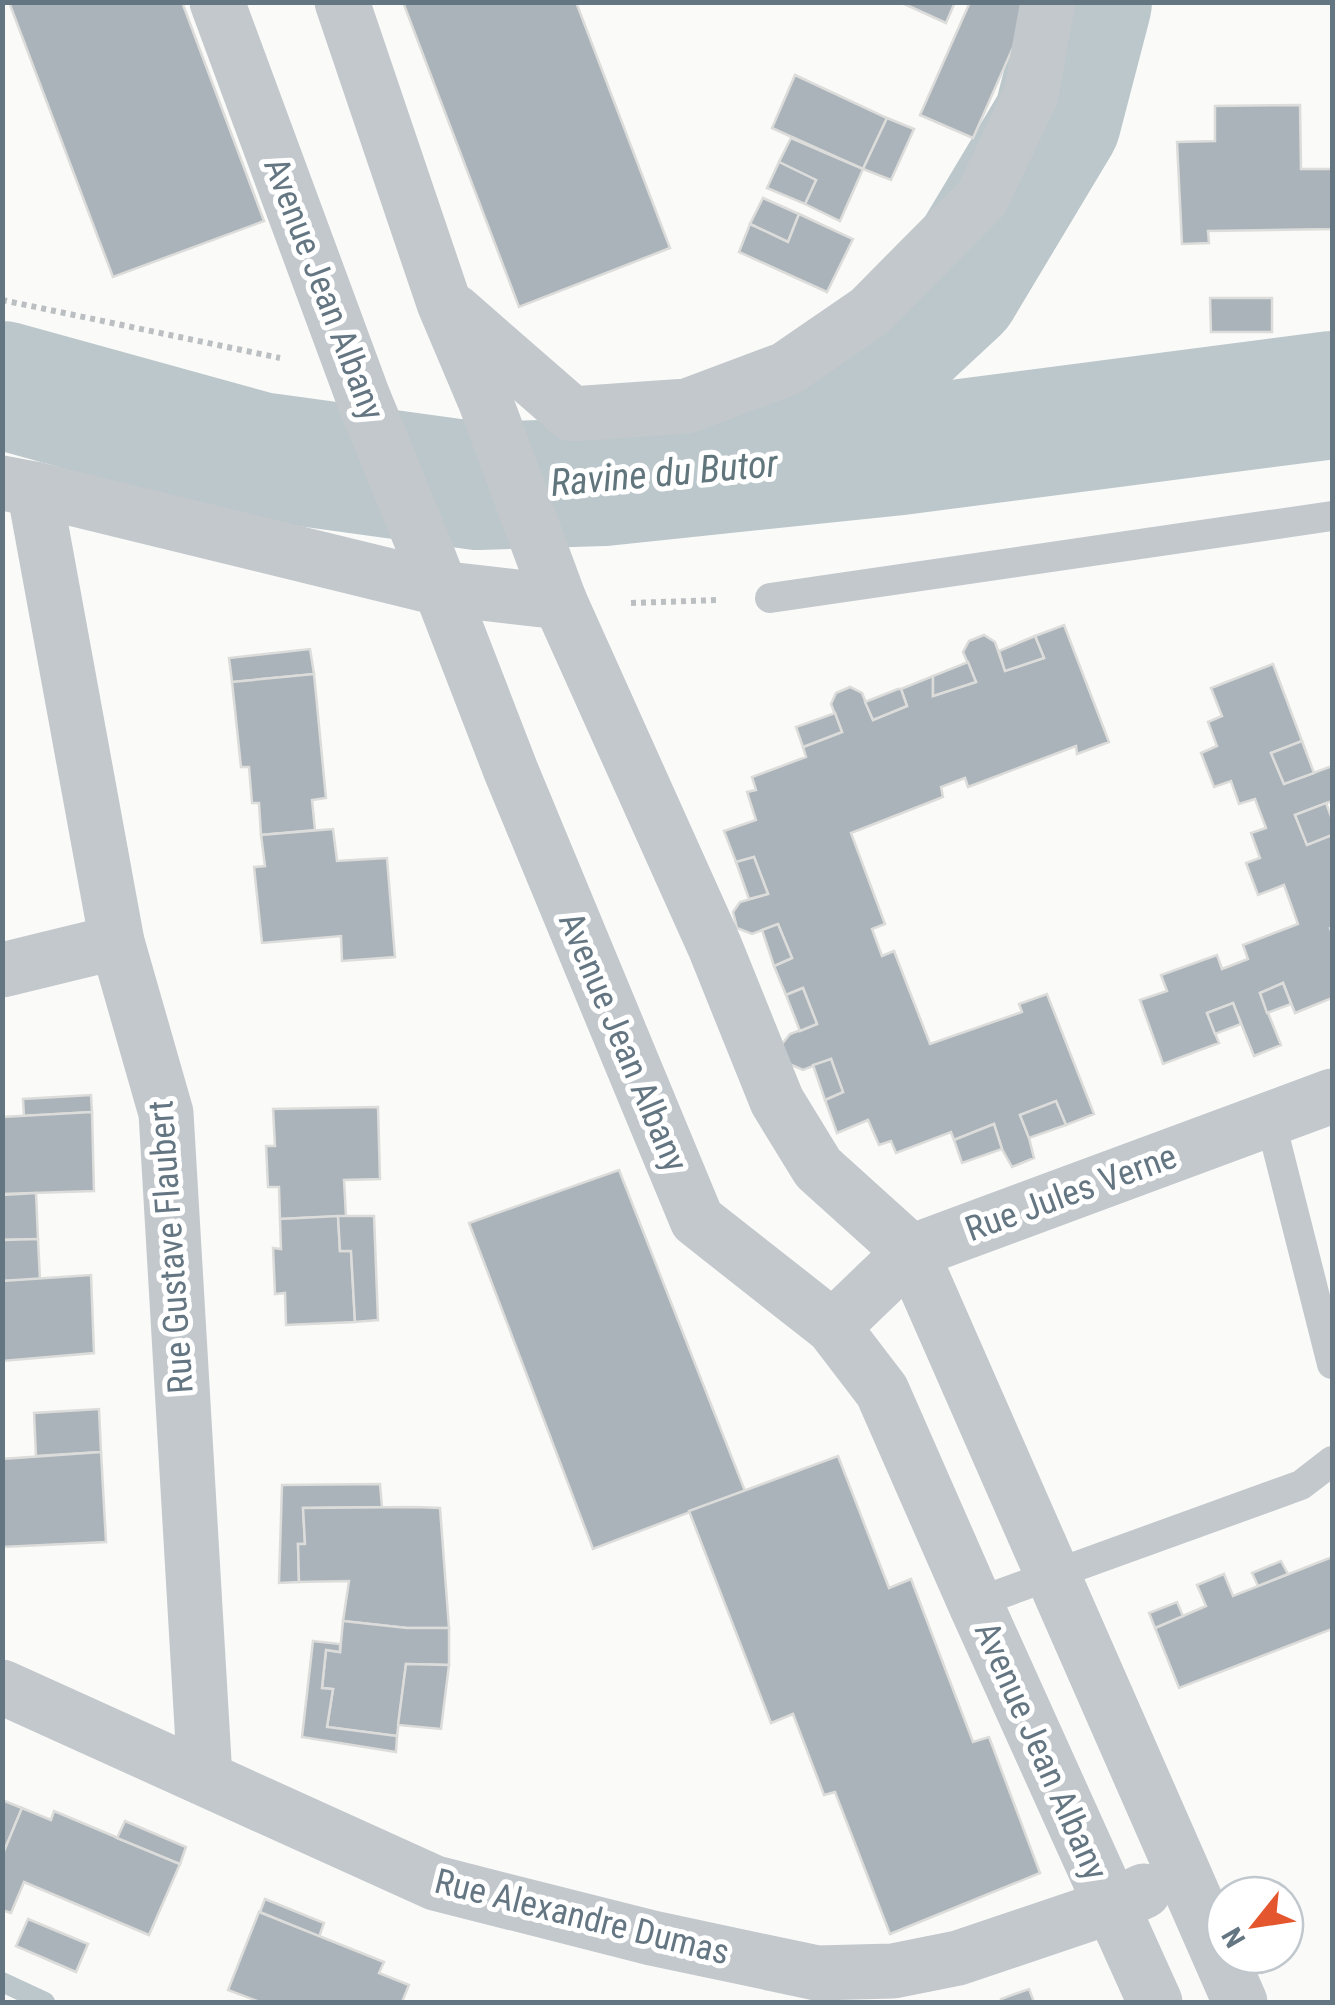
<svg xmlns="http://www.w3.org/2000/svg" width="1335" height="2005" font-family="'Roboto Condensed',sans-serif">
	<style>
		.lines { fill: none; stroke-linecap: round; stroke-linejoin: round }
		.stream { stroke: #bbc7cb; stroke-width: 20 }
		.river { stroke: #bbc7cb; stroke-width: 128 }
		.building { fill: #aab3b9; stroke: #dcdcda; stroke-width: 2.5 }
		.path { stroke: #bbbfc2; stroke-width: 6; stroke-dasharray: 5 5; stroke-linecap: butt }
		.lane { stroke: #c3c8cc; stroke-width: 30 }
		.street { stroke: #c3c8cc; stroke-width: 55 }
		.labels { text-anchor: middle; dominant-baseline: central; stroke-width: 10; stroke-linejoin: round; paint-order: stroke }
		.street-label { font-size: 35px; fill: #657683; stroke: #fff }
		.water-label { font-size: 38px; font-style: italic; fill: #60757c; stroke: #fff }
	</style>
	<rect width="100%" height="100%" fill="#fafaf8"/>
	<g class="lines">
		<polyline class="stream" points="2,1982 45,2002"/>
		<g class="river">
			<polyline points="2,385 259,456 478,486 603,482 900,451 1332,395"/>
			<polyline points="729,450 802,432 957,288 1057,121 1088,2"/>
		</g>
	</g>
	<g class="building">
		<polygon points="9,2 182,2 264,221 113,277"/>
		<polygon points="403,2 576,2 670,248 519,307"/>
		<polygon points="900,2 955,2 946,23"/>
		<polygon points="970,2 1033,2 973,138 920,115"/>
		<polygon points="795,75 887,118 863,169 772,128"/>
		<polygon points="1300,105 1301,169 1332,169 1332,229 1208,231 1209,243 1182,244 1177,142 1215,141 1215,106"/>
		<polygon points="887,118 914,129 891,180 863,169"/>
		<polygon points="791,138 863,169 840,221 805,204 816,180 779,162"/>
		<polygon points="779,162 816,180 805,204 767,188"/>
		<polygon points="763,198 799,214 788,242 750,224"/>
		<polygon points="799,214 853,239 827,292 739,252 750,224 788,242"/>
		<polygon points="1210,298 1272,298 1272,332 1211,332"/>
		<polygon points="1064,625 1109,742 1077,754 1076,746 968,787 965,778 941,787 943,797 851,833 885,924 872,929 882,956 894,951 930,1044 1022,1012 1019,1004 1047,994 1094,1114 1066,1125 1056,1101 1020,1115 1029,1138 1034,1158 1012,1167 1002,1149 994,1124 954,1140 951,1132 896,1153 891,1141 879,1145 868,1120 837,1133 825,1100 843,1092 831,1059 803,1070 787,1063 782,1044 790,1034 817,1024 803,988 786,995 774,966 792,958 778,924 752,934 737,928 733,912 740,902 768,894 754,857 736,862 724,831 756,820 747,792 756,790 752,777 806,757 803,747 842,732 831,704 836,693 850,687 862,693 873,720 907,706 901,689 933,676 933,696 976,682 963,652 969,641 984,635 995,642 1005,671 1044,658 1035,636"/>
		<polygon points="1035,636 1044,658 1005,671 999,651"/>
		<polygon points="310,649 314,674 232,682 229,658"/>
		<polygon points="968,662 976,682 933,696 933,676"/>
		<polygon points="1273,664 1302,741 1271,753 1284,784 1332,766 1332,801 1295,815 1307,845 1332,835 1332,927 1330,928 1332,933 1332,998 1295,1013 1283,983 1260,993 1281,1045 1254,1056 1233,1003 1207,1013 1219,1043 1163,1064 1140,1000 1167,991 1161,975 1217,955 1222,969 1248,959 1243,945 1298,924 1284,885 1258,895 1246,863 1260,858 1251,833 1266,828 1255,799 1239,804 1231,781 1214,787 1201,753 1217,746 1208,722 1222,716 1211,688"/>
		<polygon points="314,674 326,798 312,800 315,830 261,835 259,803 252,803 249,767 241,767 232,682"/>
		<polygon points="898,689 901,689 907,706 873,720 865,702"/>
		<polygon points="835,713 842,732 803,747 796,727"/>
		<polygon points="1302,741 1314,773 1284,784 1271,753"/>
		<polygon points="1326,803 1332,819 1332,835 1307,845 1295,815"/>
		<polygon points="333,829 337,861 387,858 395,957 342,961 341,936 262,943 254,867 265,866 261,835"/>
		<polygon points="754,857 768,894 749,899 736,862"/>
		<polygon points="778,924 792,958 774,966 762,930"/>
		<polygon points="1283,983 1291,1004 1267,1013 1260,993"/>
		<polygon points="803,988 817,1024 800,1031 786,995"/>
		<polygon points="1233,1003 1241,1024 1215,1034 1207,1013"/>
		<polygon points="831,1059 843,1092 825,1100 813,1065"/>
		<polygon points="91,1095 92,1112 24,1116 23,1099"/>
		<polygon points="1056,1101 1066,1125 1029,1138 1020,1115"/>
		<polygon points="378,1107 380,1179 344,1180 346,1216 280,1219 279,1187 268,1187 266,1146 275,1146 273,1109"/>
		<polygon points="92,1112 94,1191 2,1194 2,1117"/>
		<polygon points="994,1124 1002,1149 962,1163 954,1140"/>
		<polygon points="619,1170 745,1491 593,1549 469,1223"/>
		<polygon points="36,1193 38,1239 2,1240 2,1195"/>
		<polygon points="338,1216 340,1251 351,1251 355,1322 286,1325 285,1293 275,1294 273,1248 281,1249 280,1219"/>
		<polygon points="338,1216 374,1216 378,1320 355,1322 351,1251 340,1251"/>
		<polygon points="38,1239 40,1280 2,1281 2,1240"/>
		<polygon points="91,1275 94,1353 2,1361 2,1281"/>
		<polygon points="99,1409 101,1452 36,1456 34,1413"/>
		<polygon points="101,1452 106,1542 2,1547 2,1459"/>
		<polygon points="838,1456 889,1588 911,1579 973,1742 989,1737 1040,1873 890,1934 835,1792 824,1795 793,1714 771,1723 689,1511"/>
		<polygon points="380,1484 382,1507 303,1508 305,1544 298,1544 299,1582 279,1583 282,1485"/>
		<polygon points="414,1507 440,1508 449,1628 407,1628 343,1621 349,1581 299,1582 298,1544 305,1544 303,1508"/>
		<polygon points="1332,1557 1332,1629 1179,1688 1155,1628 1206,1606 1197,1585 1224,1574 1233,1596"/>
		<polygon points="1281,1561 1288,1574 1258,1586 1252,1573"/>
		<polygon points="1177,1602 1183,1616 1155,1628 1149,1613"/>
		<polygon points="343,1621 407,1628 449,1628 449,1665 406,1664 397,1736 327,1727 333,1689 322,1688 326,1650 340,1652"/>
		<polygon points="313,1641 340,1644 340,1652 326,1650 322,1688 333,1689 327,1727 397,1736 396,1752 302,1737"/>
		<polygon points="406,1664 449,1665 441,1729 398,1725"/>
		<polygon points="2,1800 22,1808 2,1856"/>
		<polygon points="22,1808 51,1820 54,1811 180,1864 149,1935 24,1882 11,1913 2,1910 2,1856"/>
		<polygon points="125,1821 186,1847 180,1864 117,1838"/>
		<polygon points="265,1899 324,1923 319,1937 260,1912"/>
		<polygon points="259,1912 384,1962 379,1973 409,1985 402,2002 260,2002 228,1990"/>
		<polygon points="28,1919 88,1944 76,1972 16,1946"/>
		<polygon points="1029,1989 1034,2002 1002,2002 1001,1999"/>
	</g>
	<g class="lines">
		<g class="path">
			<polyline points="2,300 280,358"/>
			<polyline points="631,603 719,600"/>
		</g>
		<g class="lane">
			<polyline points="770,598 1332,516"/>
			<polyline points="1270,1119 1332,1364"/>
			<polyline points="975,1603 1301,1485 1332,1461"/>
		</g>
		<g class="street">
			<polyline points="217,2 363,397 428,556 511,771 697,1220 833,1327 882,1391 975,1603 1155,2002"/>
			<polyline points="342,2 444,303 485,400 560,602 715,947 777,1101 818,1168 911,1252 1240,2002"/>
			<polyline points="454,311 572,414 687,406 786,369 869,312 982,198 1031,95 1048,2"/>
			<polyline points="2,483 34,489 439,588 560,602"/>
			<polyline points="34,489 117,942 166,1113 205,1778"/>
			<polyline points="2,970 117,942"/>
			<polyline points="833,1327 911,1252 1332,1096"/>
			<polyline points="2,1687 435,1883 652,1938 817,1973 893,1971 958,1958 1112,1906 1144,1891"/>
		</g>
	</g>
	<g class="labels">
		<g class="street-label">
			<text transform="translate(324 289) rotate(69)">Avenue Jean Albany</text>
			<text transform="translate(623 1042) rotate(67)">Avenue Jean Albany</text>
			<text transform="translate(1071 1193) rotate(-20)">Rue Jules Verne</text>
			<text transform="translate(171 1247) rotate(-94)">Rue Gustave Flaubert</text>
			<text transform="translate(1041 1751) rotate(66)">Avenue Jean Albany</text>
			<text transform="translate(582 1917) rotate(14)">Rue Alexandre Dumas</text>
		</g>
		<g class="water-label">
			<text transform="translate(664 473) rotate(-5)">Ravine du Butor</text>
		</g>
	</g>
	<rect width="1335" height="2005" fill="none" stroke="#657683" stroke-width="10"/>
	<g transform="translate(1255 1925) rotate(240)"><circle r="48" fill="#ffffff" stroke="#c1c8cd" stroke-width="2.5"/>
	<path d="M0-8L18 38L0 25L-18 38Z" fill="#e4572e"/>
	<text y="-15" font-size="28" font-weight="bold" text-anchor="middle" fill="#657683">N</text>
	</g>
</svg>
